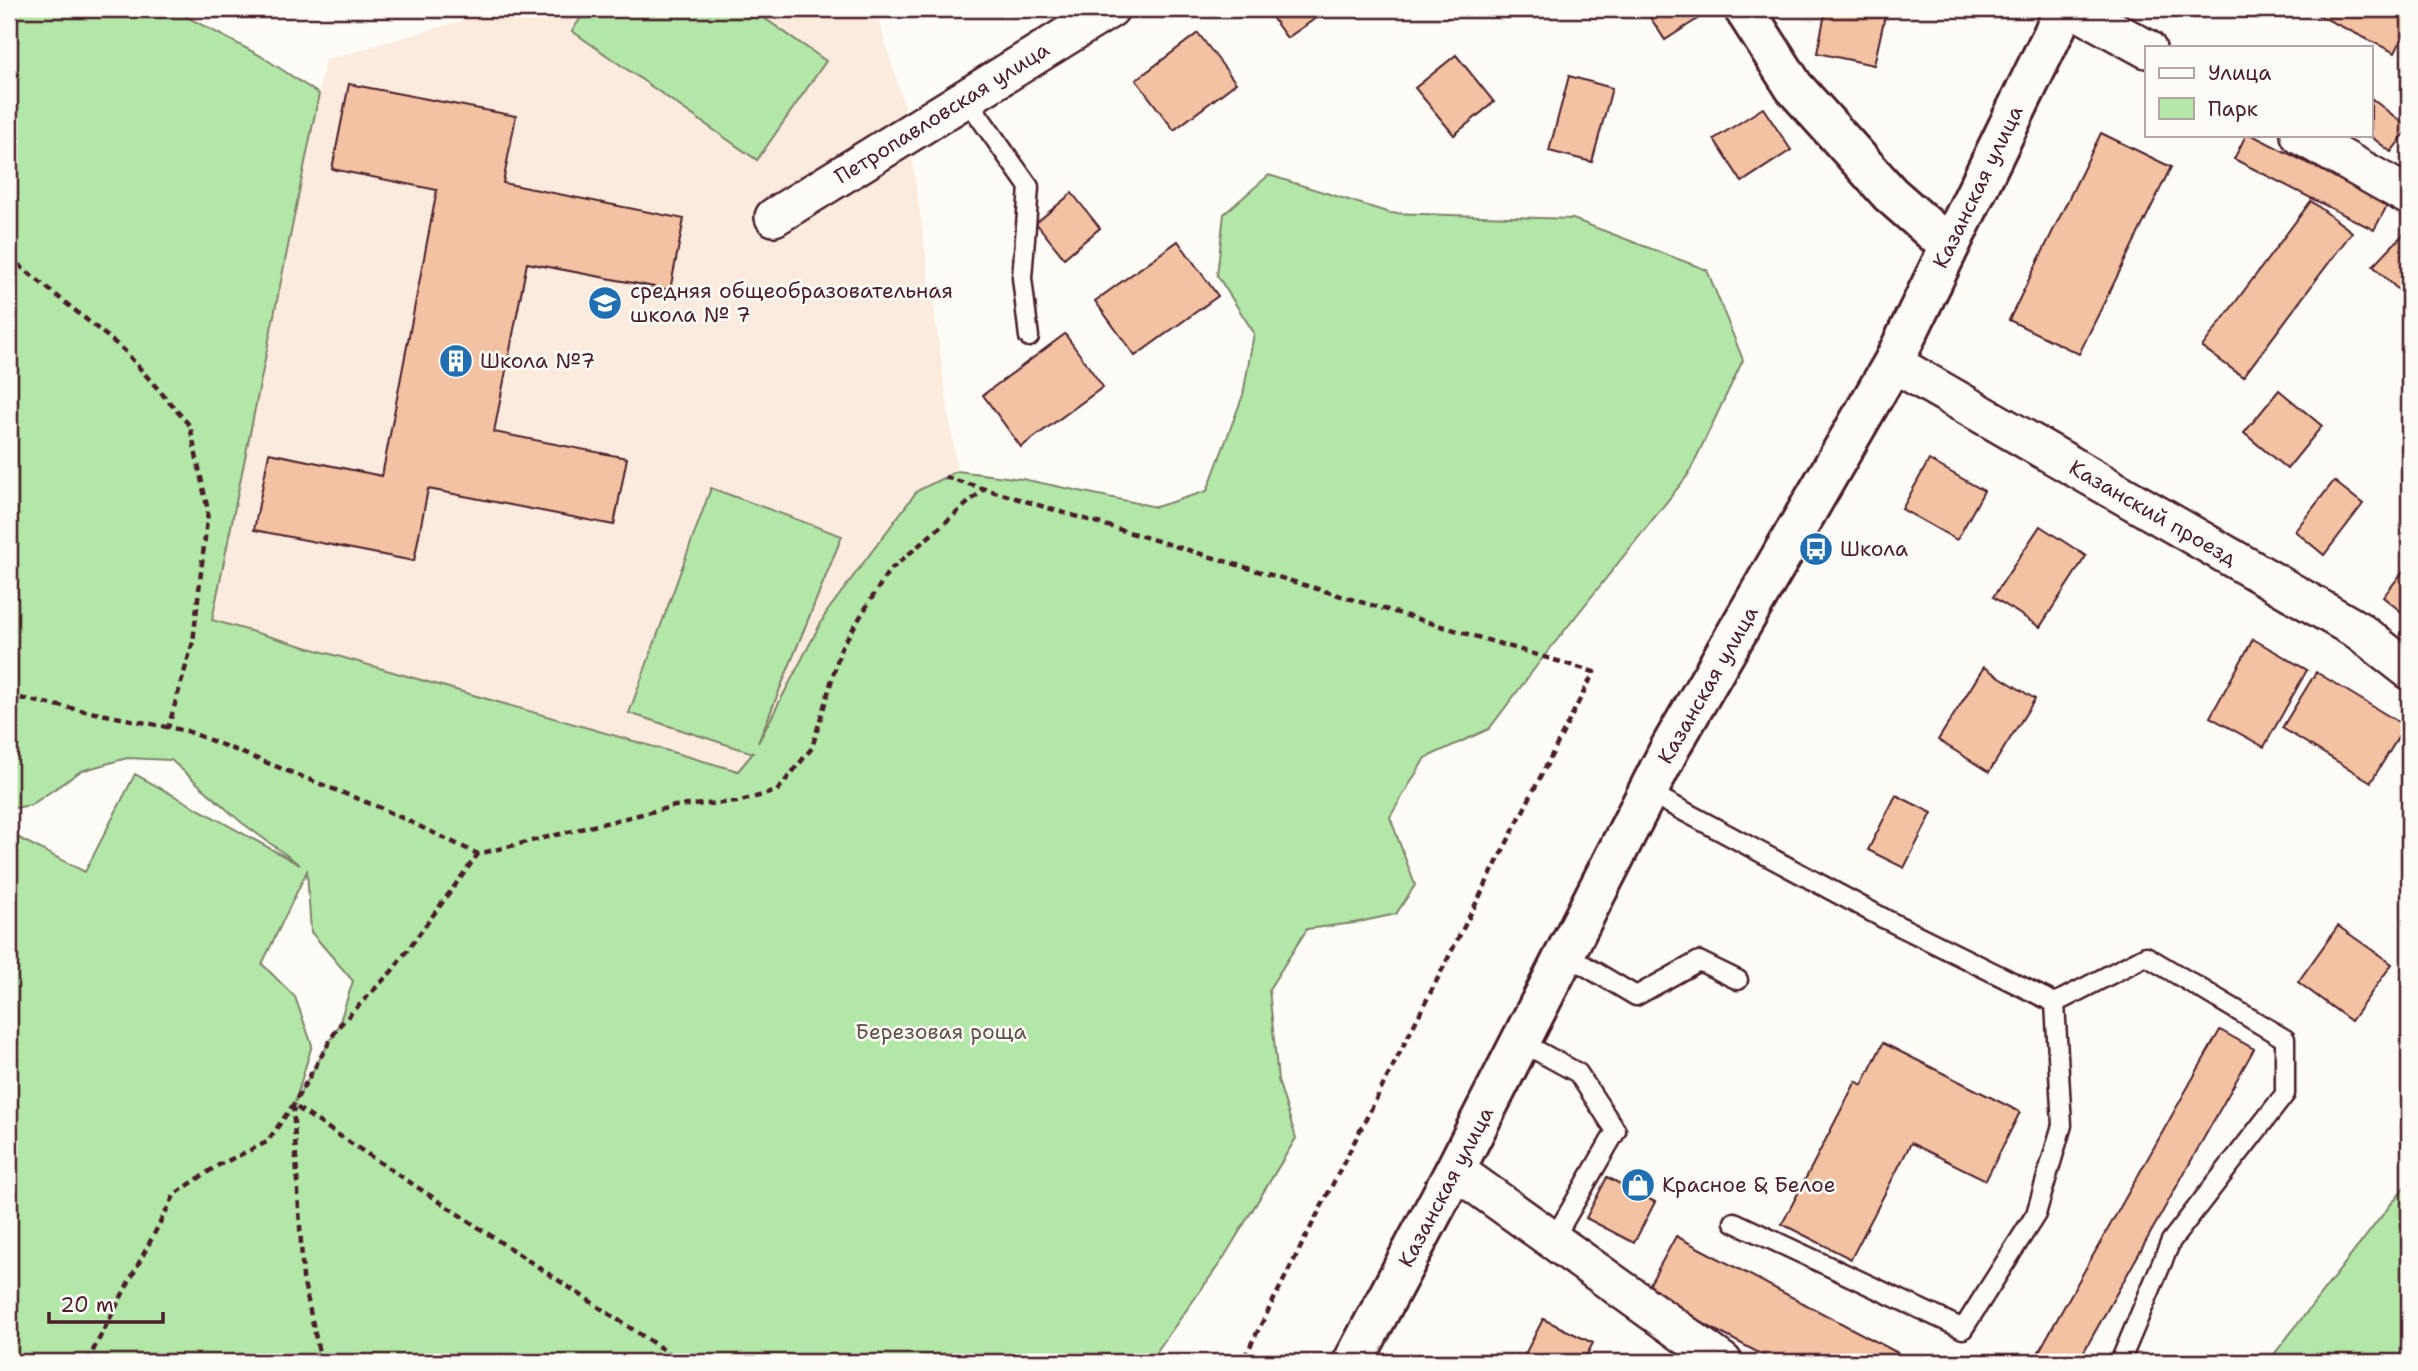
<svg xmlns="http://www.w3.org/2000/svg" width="2418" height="1371" font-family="'Shantell Sans',sans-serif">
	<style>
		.built { fill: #faebde }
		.green { fill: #b3e7a8; stroke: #7e836a; stroke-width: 2; fill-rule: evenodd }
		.building { fill: #f2c2a2; stroke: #4a1f2b; stroke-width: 2 }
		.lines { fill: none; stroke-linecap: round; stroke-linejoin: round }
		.lane-casing { stroke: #4a1f2b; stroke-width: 23 }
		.street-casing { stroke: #4a1f2b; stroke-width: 42 }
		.secondary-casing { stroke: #4a1f2b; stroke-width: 44 }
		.primary-casing { stroke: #4a1f2b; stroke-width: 44 }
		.path { stroke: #4a1f2b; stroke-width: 4.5; stroke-dasharray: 7 5; stroke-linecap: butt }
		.lane { stroke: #fdfcf7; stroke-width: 18 }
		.street { stroke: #fdfcf7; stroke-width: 37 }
		.secondary { stroke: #fdfcf7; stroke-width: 38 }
		.primary { stroke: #fdfcf7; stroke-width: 38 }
		.labels { text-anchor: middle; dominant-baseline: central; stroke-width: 5; stroke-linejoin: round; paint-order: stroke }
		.street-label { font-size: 21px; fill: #4a1f2b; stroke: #fdfcf7 }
		.poi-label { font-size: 21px; fill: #4a1f2b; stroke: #fdfcf7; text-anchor: start }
		.park-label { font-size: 21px; fill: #64514a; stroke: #fdfcf7 }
	</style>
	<rect width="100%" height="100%" fill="#fdfcf7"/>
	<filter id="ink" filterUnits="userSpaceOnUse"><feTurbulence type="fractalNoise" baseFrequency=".0143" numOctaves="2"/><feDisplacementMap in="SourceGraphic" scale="14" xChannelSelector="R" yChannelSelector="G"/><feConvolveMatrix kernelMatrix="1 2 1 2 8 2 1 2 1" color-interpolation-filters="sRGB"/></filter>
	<g filter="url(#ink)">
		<polygon class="built" points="503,9 856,9 879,21 905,108 957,471 757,776 212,620 325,60"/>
		<g class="green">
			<path d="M35,9h137l89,47 58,38 -107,526 526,151 15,-18 -124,-40 82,-225 131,48 -84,207 68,-130 91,-122 40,-20 65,8 134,28 51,-16 36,-96 11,-62 -37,-58 7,-61 45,-39 121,38 183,6 134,51 36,90 -55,115 -150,189 -49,65 -64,29 -35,59 25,68 -19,29 -42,9 -47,6 -38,60 9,91 18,58 -75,124 -72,100h-1140v-529l76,39 50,-98 165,91 -59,-43 -70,-62 -44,-2 -46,13 -50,34 -22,4v-793zM307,871l4,61 42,49 -15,46 -43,75 17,-57 -17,-48 -33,-33z"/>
			<polygon points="587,9 751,9 826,61 757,160 572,31"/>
			<polygon points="2409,1181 2409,1362 2268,1362"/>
		</g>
		<g class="building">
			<polygon points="1266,9 1314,9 1319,16 1287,38"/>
			<polygon points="1649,9 1693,9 1699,18 1665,40 1646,11"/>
			<polygon points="1826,9 1875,9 1886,11 1874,65 1817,53"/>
			<polygon points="2306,9 2409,9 2409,24 2395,53"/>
			<polygon points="1198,33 1236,83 1174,130 1136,80"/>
			<polygon points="1456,55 1494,102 1454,135 1415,88"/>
			<polygon points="1569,76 1612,88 1592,162 1549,151"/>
			<polygon points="349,84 516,116 503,183 684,219 670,290 527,263 494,432 627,458 614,525 428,489 414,561 254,530 269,453 382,476 437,190 332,169"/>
			<polygon points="2371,98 2409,128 2391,152 2369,135 2371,135"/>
			<polygon points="1763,108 1791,150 1742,182 1714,139"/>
			<polygon points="2101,133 2171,167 2079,354 2009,320"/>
			<polygon points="2246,135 2252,135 2388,204 2374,230 2234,159"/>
			<polygon points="1072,193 1100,228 1064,258 1036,223"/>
			<polygon points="2311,201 2352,232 2243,377 2202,347"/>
			<polygon points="2409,228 2409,300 2373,266"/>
			<polygon points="1178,241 1218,296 1135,356 1095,301"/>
			<polygon points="1065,334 1103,387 1021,447 983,395"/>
			<polygon points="2279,390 2322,426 2287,469 2244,433"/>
			<polygon points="1929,460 1984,491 1957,540 1902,509"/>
			<polygon points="2334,481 2363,504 2324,555 2295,531"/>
			<polygon points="2040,526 2086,556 2040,627 1993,597"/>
			<polygon points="2409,564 2409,618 2383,597"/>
			<polygon points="2253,639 2307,670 2264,747 2210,717"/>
			<polygon points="1984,667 2035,699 1989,772 1938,740"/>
			<polygon points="2316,672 2405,726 2371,782 2282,728"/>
			<polygon points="1896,795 1932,813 1904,868 1868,850"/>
			<polygon points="2338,926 2392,964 2351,1021 2298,982"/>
			<polygon points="2220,1030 2254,1049 2078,1362 2033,1362"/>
			<polygon points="1883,1043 2020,1112 1986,1180 1911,1143 1851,1259 1782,1224 1856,1081 1862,1085"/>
			<polygon points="1607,1177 1655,1202 1634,1243 1586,1218"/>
			<polygon points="1676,1236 1915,1362 1776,1362 1645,1293"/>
			<polygon points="1543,1319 1593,1343 1583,1362 1521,1362"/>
		</g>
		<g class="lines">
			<g class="lane-casing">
				<g id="lane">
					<polyline points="966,98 1029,187 1022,278 1029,337"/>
					<polyline points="1648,792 1885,919 2055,1003 2062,1125 2036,1214 1963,1329 1734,1222"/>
					<polyline points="1565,954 1636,996 1699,961 1738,980"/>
					<polyline points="2055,1003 2146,956 2285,1039 2285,1094 2171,1241 2120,1362"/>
					<polyline points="1521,1042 1578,1073 1616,1131 1553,1240"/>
				</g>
			</g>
			<g class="street-casing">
				<g id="street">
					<polyline points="2074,9 2147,49"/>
					<polyline points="2300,135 2409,196"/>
					<polyline points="774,217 1110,9"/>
					<polyline points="1893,363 2359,631 2409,670"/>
					<polyline points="1455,1170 1723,1362"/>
				</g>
			</g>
			<g class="secondary-casing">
				<polyline id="secondary" points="1744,9 1794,87 1890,194 1949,246"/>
			</g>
			<g class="primary-casing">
				<polyline id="primary" points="1353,1362 1455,1170 1670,748 1893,363 2065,9"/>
			</g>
			<g class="path">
				<polyline points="9,257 124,350 190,426 208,511 193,642 168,728"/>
				<polyline points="945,477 1594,672 1242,1362"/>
				<polyline points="9,696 187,731 381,808 478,854 675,806 737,802 777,791 812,748 841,648 888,572 984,489"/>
				<polyline points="87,1362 175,1194 217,1166 267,1142 293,1105 338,1027 392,971 478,854"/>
				<polyline points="321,1362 303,1278 293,1105 682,1362"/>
			</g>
			<use href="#lane" class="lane"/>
			<use href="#street" class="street"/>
			<use href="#secondary" class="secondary"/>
			<use href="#primary" class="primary"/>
		</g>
	</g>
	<defs>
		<g id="school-disc" transform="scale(1.75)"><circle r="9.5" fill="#1f6fb2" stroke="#fdfcf7"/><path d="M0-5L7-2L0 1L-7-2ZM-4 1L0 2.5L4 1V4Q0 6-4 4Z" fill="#fff"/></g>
		<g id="building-disc" transform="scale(1.75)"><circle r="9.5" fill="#1f6fb2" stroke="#fdfcf7"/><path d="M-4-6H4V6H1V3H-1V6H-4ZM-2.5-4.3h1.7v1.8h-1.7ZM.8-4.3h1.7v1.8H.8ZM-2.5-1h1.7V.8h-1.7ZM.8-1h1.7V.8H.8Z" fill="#fff"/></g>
		<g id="bus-disc" transform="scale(1.75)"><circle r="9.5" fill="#1f6fb2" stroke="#fdfcf7"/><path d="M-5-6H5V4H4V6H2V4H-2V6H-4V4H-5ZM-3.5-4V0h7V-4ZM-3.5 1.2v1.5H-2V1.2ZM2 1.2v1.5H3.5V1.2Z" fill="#fff"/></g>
		<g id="shop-disc" transform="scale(1.75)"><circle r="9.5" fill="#1f6fb2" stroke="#fdfcf7"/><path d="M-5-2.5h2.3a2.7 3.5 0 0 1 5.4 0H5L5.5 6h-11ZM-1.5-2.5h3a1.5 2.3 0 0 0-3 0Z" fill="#fff"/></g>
	</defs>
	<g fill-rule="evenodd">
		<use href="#school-disc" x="605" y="303"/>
		<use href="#building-disc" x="456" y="361"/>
		<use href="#bus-disc" x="1816" y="549"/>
		<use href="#shop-disc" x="1638" y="1185"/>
	</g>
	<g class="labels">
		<g class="street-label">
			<text transform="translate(942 113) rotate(-32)">Петропавловская улица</text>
			<text transform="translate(1978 187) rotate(-64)">Казанская улица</text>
			<text transform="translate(2153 513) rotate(30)">Казанский проезд</text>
			<text transform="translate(1708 685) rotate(-60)">Казанская улица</text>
			<text transform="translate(1446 1187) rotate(-62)">Казанская улица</text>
		</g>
		<g class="poi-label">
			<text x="630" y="291">средняя общеобразовательная<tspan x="630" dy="24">школа № 7</tspan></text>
			<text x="480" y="361">Школа №7</text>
			<text x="1840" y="549">Школа</text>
			<text x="1662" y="1185">Красное &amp; Белое</text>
		</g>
		<g class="park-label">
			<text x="941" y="1032">Березовая роща</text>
		</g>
	</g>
	<rect width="2418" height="1371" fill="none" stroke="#fdfcf7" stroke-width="35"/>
	<rect x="18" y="18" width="2383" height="1336" fill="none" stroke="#4a1f2b" stroke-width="2.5" filter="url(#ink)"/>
	<rect x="2145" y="46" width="228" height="91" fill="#fdfcf7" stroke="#b5a4a5" stroke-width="2"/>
	<rect x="2159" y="68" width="35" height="10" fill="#fdfcf7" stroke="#b5a4a5" stroke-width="2"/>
	<text x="2208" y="80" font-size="21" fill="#4a1f2b">Улица</text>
	<rect x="2159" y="98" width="35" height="21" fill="#b3e7a8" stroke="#b5a4a5" stroke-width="2"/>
	<text x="2208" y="116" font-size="21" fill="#4a1f2b">Парк</text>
	<path d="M49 1312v10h114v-10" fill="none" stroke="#4a1f2b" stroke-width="3.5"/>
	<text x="60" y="1312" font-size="21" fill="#4a1f2b" stroke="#fdfcf7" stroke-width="5" paint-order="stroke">20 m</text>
</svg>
